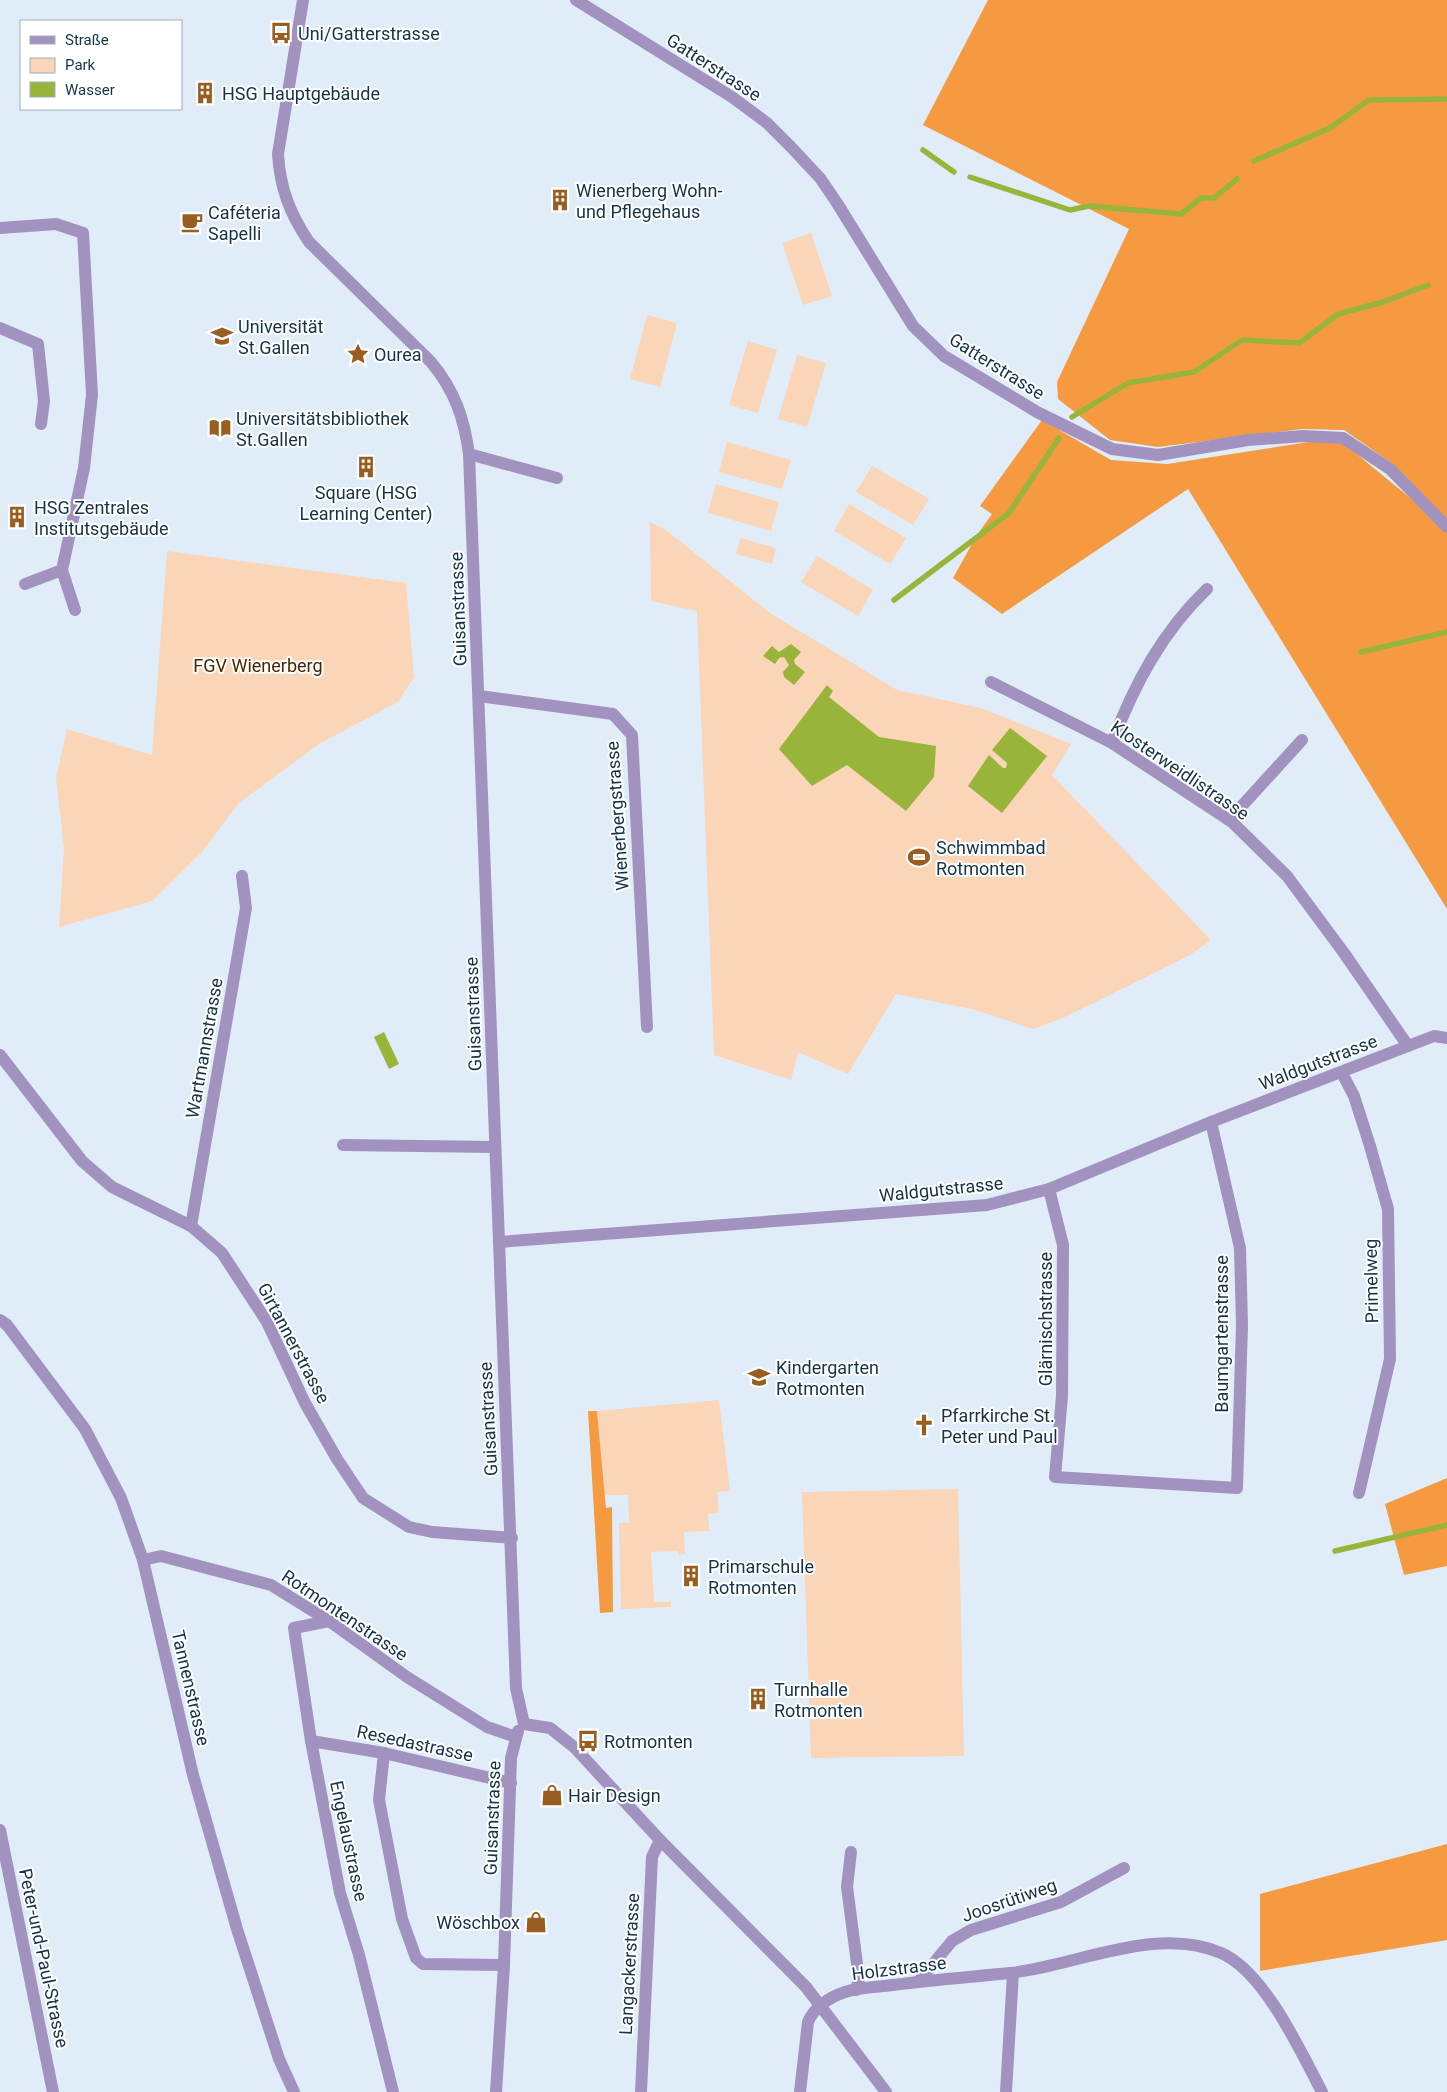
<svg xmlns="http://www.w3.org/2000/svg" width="1447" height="2092" font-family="Roboto,sans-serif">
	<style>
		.green { fill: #fad5b7 }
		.forest { fill: #f59a41 }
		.water { fill: #99b43b }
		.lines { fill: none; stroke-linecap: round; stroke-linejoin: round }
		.stream { stroke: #99b43b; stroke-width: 5.5 }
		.minor { stroke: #a292bf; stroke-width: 12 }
		.labels { text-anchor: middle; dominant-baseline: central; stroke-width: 4; stroke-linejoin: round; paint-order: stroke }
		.poi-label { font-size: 18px; fill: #153348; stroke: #fff; text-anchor: start }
		.street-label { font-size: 18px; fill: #153348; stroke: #fff }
		.park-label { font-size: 18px; fill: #492600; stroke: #fff }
	</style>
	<rect width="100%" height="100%" fill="#e0edf8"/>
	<g class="green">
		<polygon points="811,233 832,296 803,305 782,243"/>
		<polygon points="647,315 677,323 660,387 630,379"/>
		<polygon points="748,341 777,350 758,413 729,405"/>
		<polygon points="797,355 826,363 807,427 778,419"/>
		<polygon points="727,442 791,460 782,489 719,472"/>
		<polygon points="872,466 929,499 913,525 856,492"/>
		<polygon points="716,484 779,502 771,531 708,513"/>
		<polygon points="849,504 906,538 890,564 834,531"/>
		<polygon points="650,522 666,530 770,613 897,690 981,708 1071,744 1052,775 1211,940 1190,955 1065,1017 1033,1029 972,1009 896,994 848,1074 798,1052 791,1080 714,1055 697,611 651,601"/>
		<polygon points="740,538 776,548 772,564 736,554"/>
		<polygon points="167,551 406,583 414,677 398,702 319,744 239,803 202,852 152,901 59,927 64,849 56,778 67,729 152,755"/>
		<polygon points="817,556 873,590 858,616 801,582"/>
		<polygon points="719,1400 730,1491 717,1492 719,1513 708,1514 709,1531 684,1532 685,1554 679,1555 678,1551 651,1552 654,1602 671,1602 671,1607 621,1609 619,1523 629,1523 628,1495 605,1495 597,1411"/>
		<polygon points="958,1489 964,1756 811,1758 802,1492"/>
	</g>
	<g class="forest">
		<polygon points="988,0 1447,0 1447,523 1393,464 1344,430 1302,429 1158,447 1110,440 1058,399 1057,382 1129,229 923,125"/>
		<polygon points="1042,420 1111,460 1167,464 1309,442 1342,442 1431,515 1447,531 1447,909 1188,489 1002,614 953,578 977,535 992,514 980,506"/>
		<polygon points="588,1411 597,1411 606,1508 612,1507 613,1612 600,1613"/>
		<polygon points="1447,1478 1447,1566 1404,1575 1385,1504"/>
		<polygon points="1447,1844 1447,1940 1260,1971 1260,1894"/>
	</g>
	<g class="water">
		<polygon points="791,644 801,652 794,660 795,664 805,672 794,685 784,677 783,672 789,665 784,657 779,658 775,664 763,656 772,646 779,652"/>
		<polygon points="827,685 833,691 829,697 879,737 936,746 934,777 906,811 847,765 812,786 779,749"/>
		<polygon points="1010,728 1047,756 1002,813 968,786 989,755 1003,768 1006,768 1007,763 992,750"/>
		<polygon points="384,1032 399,1064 389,1069 374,1037"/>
	</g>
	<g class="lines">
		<g class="stream">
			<polyline points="923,150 954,172"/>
			<polyline points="1254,161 1330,128 1369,100 1447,99"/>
			<polyline points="970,177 1070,210 1089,206 1181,214 1201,198 1214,198 1237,179"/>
			<polyline points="1072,417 1128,383 1194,372 1242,340 1299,343 1338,314 1383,302 1428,285"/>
			<polyline points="894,600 1009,513 1059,438"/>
			<polyline points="1361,652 1447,632"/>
			<polyline points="1335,1551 1447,1525"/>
		</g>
		<g class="minor">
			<path d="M303,0l-25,154c2,34 12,60 31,88l122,120c24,29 33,56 38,92l47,1234 8,36"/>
			<polyline points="576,0 732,97 767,123 791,147 820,178 837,203 913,326 944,356 1037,412 1112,449 1158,455 1248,440 1303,436 1343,438 1390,469 1447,527"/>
			<polyline points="0,228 56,224 83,233 92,395 84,468 62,570 75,610"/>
			<polyline points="0,328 38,344 44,401 41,424"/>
			<polyline points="469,454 557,478"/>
			<polyline points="25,584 62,570"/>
			<polyline points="991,682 1112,743 1232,822 1287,876 1344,953 1408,1046"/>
			<polyline points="479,696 613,714 632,735 647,1027"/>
			<path d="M1112,743c22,-58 50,-111 95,-154"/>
			<polyline points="1229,820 1302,740"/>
			<polyline points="0,1055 82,1161 112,1187 191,1226 222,1253 267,1322 305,1403 337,1459 363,1498 409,1527 432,1532 512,1538"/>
			<polyline points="1342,1073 1354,1096 1370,1146 1388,1209 1390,1359 1359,1493"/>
			<polyline points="343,1145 495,1147"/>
			<polyline points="1049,1189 1063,1245 1062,1396 1055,1477 1237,1488 1242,1325 1240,1248 1211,1122"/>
			<polyline points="191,1226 246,908 242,876"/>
			<polyline points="499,1242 987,1205 1049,1189 1211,1122 1408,1046 1434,1036 1447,1038"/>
			<polyline points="0,1320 7,1325 85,1429 121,1498 143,1560 193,1775 237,1929 279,2059 294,2092"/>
			<polyline points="143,1560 161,1556 271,1585 329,1621 407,1677 487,1727 516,1737"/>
			<polyline points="329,1621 294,1628 311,1741 340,1893 359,1955 393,2092"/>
			<polyline points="524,1724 550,1728 574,1747 660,1840 806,1987 886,2092"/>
			<polyline points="311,1741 384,1753 511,1783"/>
			<polyline points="384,1753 379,1800 402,1919 416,1958 423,1964 504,1965"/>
			<polyline points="0,1830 53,2092"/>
			<polyline points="851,1852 847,1887 859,1979 856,1990"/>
			<polyline points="919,1981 952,1941 971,1930 1061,1902 1124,1868"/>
			<polyline points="496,2092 504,1965 511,1758 518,1731"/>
			<polyline points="641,2092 652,1857 660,1840"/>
			<path d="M800,2092l8,-70c6,-15 22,-25 37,-30 15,-5 33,-5 48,-7 39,-5 78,-8 117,-12 66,-7 145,-48 211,-20 43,18 80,99 101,139"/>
			<polyline points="1006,2092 1013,1973"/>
		</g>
	</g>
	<defs>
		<g id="bus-bare" transform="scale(1.725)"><path d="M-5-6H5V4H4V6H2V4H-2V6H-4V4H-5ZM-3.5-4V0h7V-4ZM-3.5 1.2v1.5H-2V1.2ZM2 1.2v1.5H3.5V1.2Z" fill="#9a5d20" stroke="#fff" stroke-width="2.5" paint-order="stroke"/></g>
		<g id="building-bare" transform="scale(1.725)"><path d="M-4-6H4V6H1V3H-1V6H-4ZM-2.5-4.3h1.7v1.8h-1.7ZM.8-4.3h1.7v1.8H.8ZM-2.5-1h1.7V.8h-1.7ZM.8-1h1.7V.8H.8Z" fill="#9a5d20" stroke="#fff" stroke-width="2.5" paint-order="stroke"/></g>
		<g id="cafe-bare" transform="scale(1.725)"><path d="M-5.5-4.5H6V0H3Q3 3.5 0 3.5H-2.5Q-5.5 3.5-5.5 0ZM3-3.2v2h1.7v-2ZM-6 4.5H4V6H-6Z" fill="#9a5d20" stroke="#fff" stroke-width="2.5" paint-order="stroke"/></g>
		<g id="university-bare" transform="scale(1.725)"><path d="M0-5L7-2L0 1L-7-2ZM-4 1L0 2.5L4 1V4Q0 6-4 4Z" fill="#9a5d20" stroke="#fff" stroke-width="2.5" paint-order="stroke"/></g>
		<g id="sight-bare" transform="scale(1.725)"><path d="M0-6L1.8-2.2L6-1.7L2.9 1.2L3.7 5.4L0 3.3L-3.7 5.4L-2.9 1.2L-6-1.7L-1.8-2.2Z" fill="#9a5d20" stroke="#fff" stroke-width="2.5" paint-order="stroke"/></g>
		<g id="library-bare" transform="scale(1.725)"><path d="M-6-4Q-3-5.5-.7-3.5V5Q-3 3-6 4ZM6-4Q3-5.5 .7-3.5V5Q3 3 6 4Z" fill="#9a5d20" stroke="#fff" stroke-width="2.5" paint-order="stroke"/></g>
		<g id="stadium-bare" transform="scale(1.725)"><path d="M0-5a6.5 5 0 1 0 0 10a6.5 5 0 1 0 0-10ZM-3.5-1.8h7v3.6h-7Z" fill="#9a5d20" stroke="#fff" stroke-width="2.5" paint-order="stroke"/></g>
		<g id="school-bare" transform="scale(1.725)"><path d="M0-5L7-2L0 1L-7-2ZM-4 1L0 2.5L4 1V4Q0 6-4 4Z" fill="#9a5d20" stroke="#fff" stroke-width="2.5" paint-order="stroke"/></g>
		<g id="church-bare" transform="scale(1.725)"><path d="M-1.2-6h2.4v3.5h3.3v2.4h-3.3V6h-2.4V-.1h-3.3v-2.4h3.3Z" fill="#9a5d20" stroke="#fff" stroke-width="2.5" paint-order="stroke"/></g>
		<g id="shop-bare" transform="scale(1.725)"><path d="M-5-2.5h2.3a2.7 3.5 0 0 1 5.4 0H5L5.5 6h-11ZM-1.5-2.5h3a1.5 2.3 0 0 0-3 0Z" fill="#9a5d20" stroke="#fff" stroke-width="2.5" paint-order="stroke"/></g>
	</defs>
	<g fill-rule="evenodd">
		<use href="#bus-bare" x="281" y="33"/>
		<use href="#building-bare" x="205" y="93"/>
		<use href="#building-bare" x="560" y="200"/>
		<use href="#cafe-bare" x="192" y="222"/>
		<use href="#university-bare" x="222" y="336"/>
		<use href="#sight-bare" x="358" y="354"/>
		<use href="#library-bare" x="220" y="428"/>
		<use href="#building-bare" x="366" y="467"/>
		<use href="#building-bare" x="17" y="517"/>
		<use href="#stadium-bare" x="919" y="857"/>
		<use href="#school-bare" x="759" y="1377"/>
		<use href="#church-bare" x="924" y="1425"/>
		<use href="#building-bare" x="691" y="1576"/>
		<use href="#building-bare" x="758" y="1699"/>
		<use href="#bus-bare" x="588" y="1741"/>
		<use href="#shop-bare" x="552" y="1795"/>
		<use href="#shop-bare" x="536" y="1922"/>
	</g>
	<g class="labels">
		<g class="poi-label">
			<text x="298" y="33">Uni/Gatterstrasse</text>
			<text x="222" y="93">HSG Hauptgebäude</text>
			<text x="576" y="190">Wienerberg Wohn-<tspan x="576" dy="21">und Pflegehaus</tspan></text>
			<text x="208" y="212">Caféteria<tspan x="208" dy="21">Sapelli</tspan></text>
			<text x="238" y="326">Universität<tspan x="238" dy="21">St.Gallen</tspan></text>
			<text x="374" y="354">Ourea</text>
			<text x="236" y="418">Universitätsbibliothek<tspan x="236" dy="21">St.Gallen</tspan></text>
			<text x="366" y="492" text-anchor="middle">Square (HSG<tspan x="366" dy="21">Learning Center)</tspan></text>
			<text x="34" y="507">HSG Zentrales<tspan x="34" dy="21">Institutsgebäude</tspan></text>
			<text x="936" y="847">Schwimmbad<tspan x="936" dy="21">Rotmonten</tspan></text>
			<text x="776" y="1367">Kindergarten<tspan x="776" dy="21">Rotmonten</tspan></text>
			<text x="941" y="1415">Pfarrkirche St.<tspan x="941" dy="21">Peter und Paul</tspan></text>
			<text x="708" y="1566">Primarschule<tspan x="708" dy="21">Rotmonten</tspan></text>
			<text x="774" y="1689">Turnhalle<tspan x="774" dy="21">Rotmonten</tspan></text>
			<text x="604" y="1741">Rotmonten</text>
			<text x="568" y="1795">Hair Design</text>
			<text x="520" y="1922" text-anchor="end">Wöschbox</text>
		</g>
		<g class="street-label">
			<text transform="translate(714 67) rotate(33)">Gatterstrasse</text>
			<text transform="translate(997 366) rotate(32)">Gatterstrasse</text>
			<text transform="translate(458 609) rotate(-92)">Guisanstrasse</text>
			<text transform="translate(1180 770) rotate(34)">Klosterweidlistrasse</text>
			<text transform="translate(617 816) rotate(-94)">Wienerbergstrasse</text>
			<text transform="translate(473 1014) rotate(-92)">Guisanstrasse</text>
			<text transform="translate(204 1048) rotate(-80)">Wartmannstrasse</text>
			<text transform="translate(1318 1062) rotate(-21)">Waldgutstrasse</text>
			<text transform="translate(941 1189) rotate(-6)">Waldgutstrasse</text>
			<text transform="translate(1371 1281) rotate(-91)">Primelweg</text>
			<text transform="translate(1045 1319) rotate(-90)">Glärnischstrasse</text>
			<text transform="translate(1221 1334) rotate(-90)">Baumgartenstrasse</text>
			<text transform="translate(294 1343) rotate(62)">Girtannerstrasse</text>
			<text transform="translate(488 1419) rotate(-93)">Guisanstrasse</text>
			<text transform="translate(345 1615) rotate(34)">Rotmontenstrasse</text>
			<text transform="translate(191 1688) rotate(77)">Tannenstrasse</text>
			<text transform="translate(415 1743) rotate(12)">Resedastrasse</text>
			<text transform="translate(492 1818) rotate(-88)">Guisanstrasse</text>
			<text transform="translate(349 1841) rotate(78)">Engelaustrasse</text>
			<text transform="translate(1009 1900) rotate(-19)">Joosrütiweg</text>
			<text transform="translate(44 1958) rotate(78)">Peter-und-Paul-Strasse</text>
			<text transform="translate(629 1964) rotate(-87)">Langackerstrasse</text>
			<text transform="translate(899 1968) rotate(-7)">Holzstrasse</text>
		</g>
		<g class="park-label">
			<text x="258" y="665">FGV Wienerberg</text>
		</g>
	</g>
	<rect x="20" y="20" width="162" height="90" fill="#ffffff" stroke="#a1adb6"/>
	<rect x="30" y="36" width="25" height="8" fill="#a292bf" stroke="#a1adb6"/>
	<text x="65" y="45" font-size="15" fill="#153348">Straße</text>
	<rect x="30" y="58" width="25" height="15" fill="#fad5b7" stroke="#a1adb6"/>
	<text x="65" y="70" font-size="15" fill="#153348">Park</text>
	<rect x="30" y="82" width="25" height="15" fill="#99b43b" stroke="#a1adb6"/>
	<text x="65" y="95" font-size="15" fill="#153348">Wasser</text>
</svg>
